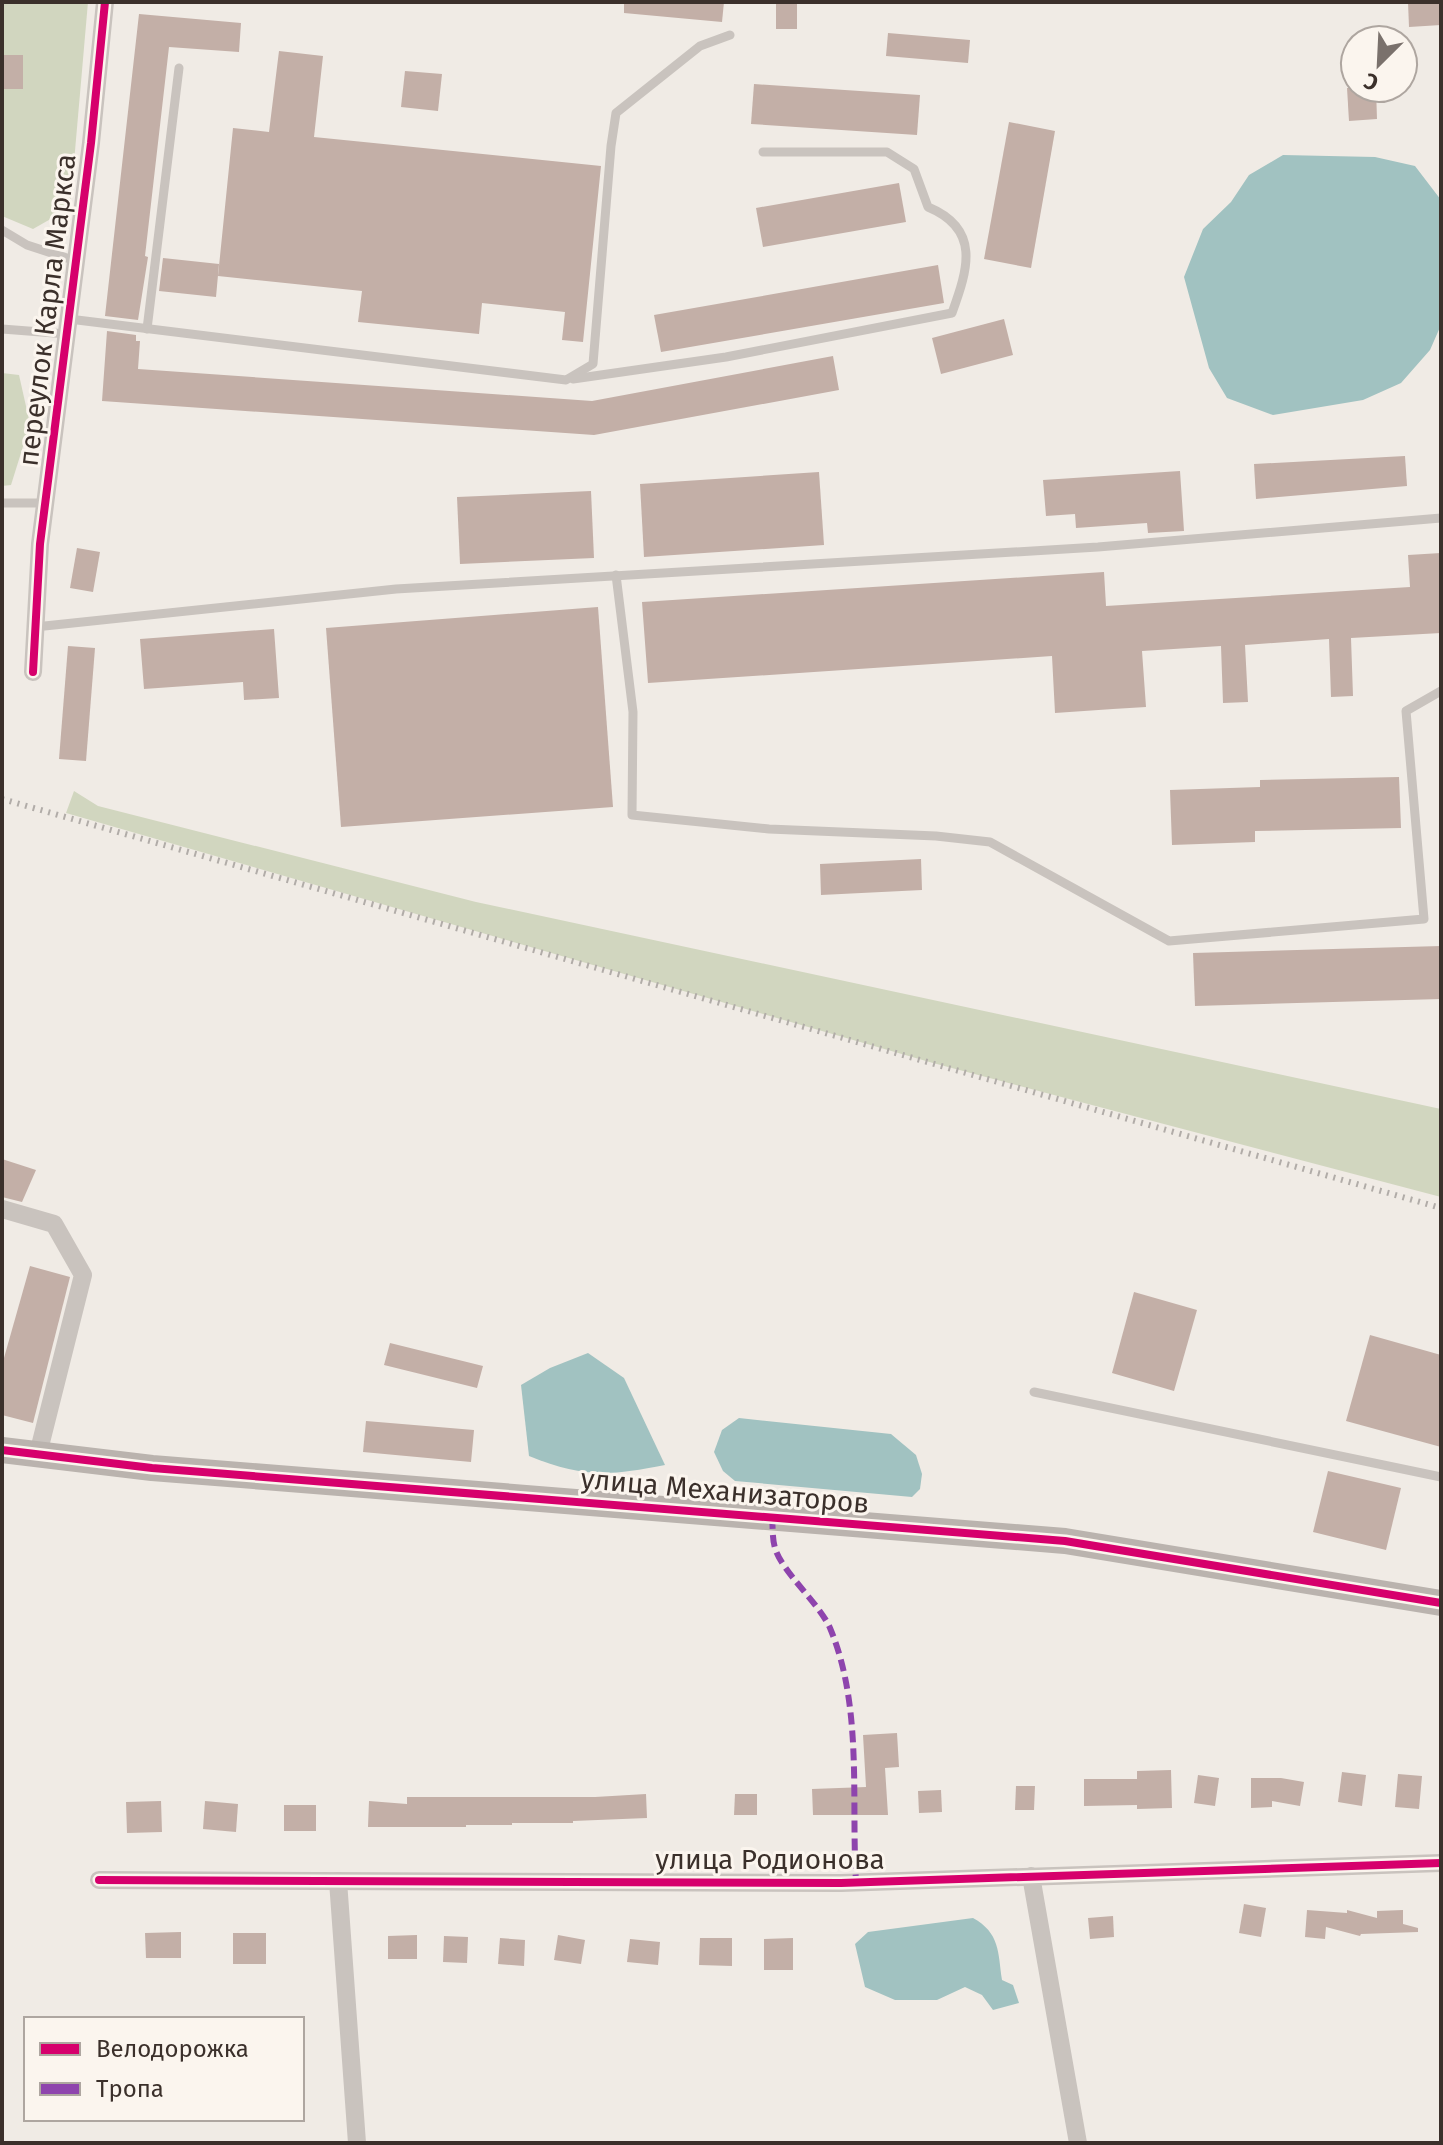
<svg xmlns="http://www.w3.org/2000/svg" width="1443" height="2145" font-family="'Fira Sans',sans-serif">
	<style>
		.green { fill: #d1d6bf }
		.water { fill: #a1c2c1 }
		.building { fill: #c3afa7 }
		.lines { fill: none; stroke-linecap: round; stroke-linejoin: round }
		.lane { stroke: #c9c3be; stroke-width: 9 }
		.street { stroke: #c9c3be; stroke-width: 18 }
		.secondary { stroke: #bab3ae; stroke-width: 26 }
		.rail { stroke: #b1aca8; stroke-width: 6; stroke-dasharray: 2 6; stroke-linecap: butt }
		.quiet { stroke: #8e44ad; stroke-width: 6; stroke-dasharray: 12 6; stroke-linecap: butt }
		.cycleway-casing { stroke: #fbf5ee; stroke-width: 13 }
		.cycleway { stroke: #d6006c; stroke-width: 8 }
		.labels { text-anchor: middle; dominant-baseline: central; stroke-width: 6; stroke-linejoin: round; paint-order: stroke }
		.street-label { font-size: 28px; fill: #3b302b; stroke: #fbf5ee }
	</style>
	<rect width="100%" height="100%" fill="#f0ebe5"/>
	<g class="green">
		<polygon points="2,2 88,2 70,208 33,229 2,216"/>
		<polygon points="2,373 19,375 30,424 11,485 2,486"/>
		<polygon points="74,791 98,806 476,902 1441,1109 1441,1197 933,1063 66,813"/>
	</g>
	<g class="water">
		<polygon points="1283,155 1375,157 1415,166 1441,200 1441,325 1430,350 1401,383 1363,400 1273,415 1227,398 1209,368 1184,277 1203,229 1231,202 1249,175"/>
		<path d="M588,1353l36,25 41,87c-56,11 -82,13 -136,-9l-8,-71 29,-17z"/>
		<polygon points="739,1418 891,1434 916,1455 922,1474 920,1489 912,1497 735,1481 723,1471 714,1452 722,1430"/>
		<path d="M973,1918c27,15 25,34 29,62l11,5 6,18 -26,7 -11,-15 -17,-8 -28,13h-42l-30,-13 -10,-43 13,-12z"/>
	</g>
	<g class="building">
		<polygon points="624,2 724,2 722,22 624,13"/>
		<rect x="776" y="2" width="21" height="27"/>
		<polygon points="1408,2 1441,2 1441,25 1409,27"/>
		<polygon points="139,14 241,23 239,52 169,47 145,256 148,257 138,320 105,316"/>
		<polygon points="888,33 970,40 968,63 886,56"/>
		<polygon points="279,51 323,56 314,137 601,166 583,342 562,340 565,312 482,303 479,334 358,322 362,291 218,276 233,128 269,132"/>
		<rect x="2" y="55" width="21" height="34"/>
		<polygon points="405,71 442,74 438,111 401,107"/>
		<polygon points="754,84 920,95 917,135 751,124"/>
		<polygon points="1347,88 1376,88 1377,119 1349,121"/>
		<polygon points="1009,122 1055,131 1031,268 984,259"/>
		<polygon points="899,183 906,222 763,247 756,208"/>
		<polygon points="163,258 219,264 216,297 159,291"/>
		<polygon points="938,265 944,303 661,352 654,315"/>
		<polygon points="1004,319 1013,355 941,374 932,338"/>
		<polygon points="107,331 136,335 136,341 140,341 138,369 592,401 833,356 839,390 594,435 102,401"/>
		<polygon points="1405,456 1407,486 1256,499 1254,464"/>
		<polygon points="1180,471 1184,531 1148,533 1147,523 1076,528 1075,514 1046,516 1043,480"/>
		<polygon points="819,472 824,545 644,557 640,484"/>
		<polygon points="591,491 594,558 460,564 457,497"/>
		<polygon points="77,548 100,552 93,592 70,588"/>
		<polygon points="1441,553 1441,633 1351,638 1353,696 1331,697 1329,639 1245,645 1248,702 1223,703 1221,646 1142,651 1146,707 1113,709 1055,713 1052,656 648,683 642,602 1104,572 1106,606 1410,587 1408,555"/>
		<polygon points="598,607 613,807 341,827 326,628"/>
		<polygon points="274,629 279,698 244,700 243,682 144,689 140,639"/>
		<polygon points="68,646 95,648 86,761 59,759"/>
		<polygon points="1399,777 1401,828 1255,831 1255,842 1172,845 1170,790 1260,787 1260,780"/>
		<polygon points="921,859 922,890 821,895 820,864"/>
		<polygon points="1441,946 1441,999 1195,1006 1193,953"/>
		<polygon points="2,1159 36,1170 22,1202 2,1197"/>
		<polygon points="30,1266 70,1277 33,1423 2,1415 2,1365"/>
		<polygon points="1134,1292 1197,1310 1174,1391 1112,1373"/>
		<polygon points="1370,1335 1441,1355 1441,1447 1346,1421"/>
		<polygon points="390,1343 483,1366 477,1388 384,1365"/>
		<polygon points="366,1421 474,1430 471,1462 363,1452"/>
		<polygon points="1328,1471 1401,1488 1386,1550 1313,1532"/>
		<polygon points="897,1733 899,1767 885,1768 888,1815 813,1815 812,1789 866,1787 863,1735"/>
		<polygon points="1171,1770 1172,1808 1137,1809 1137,1805 1084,1806 1084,1779 1137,1779 1137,1771"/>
		<polygon points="1342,1772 1366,1775 1362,1806 1338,1802"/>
		<polygon points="1398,1774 1422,1776 1419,1809 1395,1807"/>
		<polygon points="1198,1775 1219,1778 1215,1806 1194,1803"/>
		<polygon points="1251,1778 1281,1778 1304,1782 1300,1806 1272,1801 1272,1807 1251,1808"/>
		<polygon points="1016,1786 1035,1786 1034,1810 1015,1810"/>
		<polygon points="941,1790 942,1812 919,1813 918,1791"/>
		<polygon points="646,1794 647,1818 573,1821 573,1823 512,1823 512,1825 466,1825 466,1827 368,1827 369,1801 407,1804 407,1797 595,1797"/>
		<polygon points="735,1794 757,1794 757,1815 734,1815"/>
		<polygon points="161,1801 162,1832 127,1833 126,1802"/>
		<polygon points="205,1801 238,1804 236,1832 203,1829"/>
		<rect x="284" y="1805" width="32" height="26"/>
		<polygon points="1244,1904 1266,1908 1261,1937 1239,1933"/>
		<polygon points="1307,1910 1347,1913 1347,1910 1377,1918 1377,1911 1403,1910 1403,1924 1418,1928 1418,1932 1361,1934 1360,1936 1326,1927 1325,1939 1305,1937"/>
		<polygon points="1113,1916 1114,1937 1090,1939 1088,1918"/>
		<polygon points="181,1932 181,1958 146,1958 145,1933"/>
		<rect x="233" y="1933" width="33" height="31"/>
		<polygon points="417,1935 417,1959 388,1959 388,1936"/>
		<polygon points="558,1935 585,1940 581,1964 554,1960"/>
		<polygon points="444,1936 468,1937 467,1963 443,1962"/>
		<polygon points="500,1938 525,1940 524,1966 498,1964"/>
		<polygon points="700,1938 732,1938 732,1966 699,1965"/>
		<polygon points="793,1938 793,1970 764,1970 764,1939"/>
		<polygon points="630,1939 660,1942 658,1965 627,1962"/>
	</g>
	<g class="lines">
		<g class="lane">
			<polyline points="2,230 27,245 76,261"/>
			<polyline points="69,319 566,380 593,364 611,146 616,113 700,46 730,35"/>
			<polyline points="2,329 67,334"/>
			<polyline points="147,329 179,68"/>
			<path d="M573,379l153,-22 226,-44c16,-44 29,-84 -24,-106l-14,-38 -27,-17h-124"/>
			<polyline points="2,503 45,503"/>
			<polyline points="616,575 633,712 632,815 769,829 936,836 990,842 1169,941 1424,919 1406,711 1441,691"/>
			<polyline points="35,627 396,589 1098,547 1441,518"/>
			<polyline points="1034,1392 1441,1477"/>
		</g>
		<g class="street">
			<polyline points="33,672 40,544 91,143 105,2"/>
			<polyline points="2,1209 54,1224 83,1275 38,1454"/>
			<polyline points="1031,1876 1078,2143"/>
			<polyline points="99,1880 841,1883 1441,1863"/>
			<polyline points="338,1881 357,2143"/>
		</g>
		<polyline class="secondary" points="2,1450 152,1468 1065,1541 1441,1603"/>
		<polyline class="rail" points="2,799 1441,1208"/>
		<path class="quiet" d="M772,1517c1,10 0,21 3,31 7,24 44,55 55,80 33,79 21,171 26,254"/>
		<g class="cycleway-casing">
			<g id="cycleway">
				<polyline points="33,672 40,544 91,143 105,2"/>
				<polyline points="2,1450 152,1468 1065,1541 1441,1603"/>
				<polyline points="99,1880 841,1883 1441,1863"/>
			</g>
		</g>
		<use href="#cycleway" class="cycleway"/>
	</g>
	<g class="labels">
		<g class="street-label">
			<text transform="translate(47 310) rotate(-83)">переулок Карла Маркса</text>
			<text transform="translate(725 1491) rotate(5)">улица Механизаторов</text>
			<text x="770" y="1859">улица Родионова</text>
		</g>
	</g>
	<rect width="1443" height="2145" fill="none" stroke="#3b302b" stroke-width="8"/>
	<rect x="24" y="2017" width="280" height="104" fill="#fbf5ee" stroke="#aea6a0" stroke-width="2"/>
	<rect x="40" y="2043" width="40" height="12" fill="#d6006c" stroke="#aea6a0" stroke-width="2"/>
	<text x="96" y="2057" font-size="24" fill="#3b302b">Велодорожка</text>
	<rect x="40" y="2083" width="40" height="12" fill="#8e44ad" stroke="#aea6a0" stroke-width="2"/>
	<text x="96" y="2097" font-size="24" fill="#3b302b">Тропа</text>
	<g transform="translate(1379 64) rotate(204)"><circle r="38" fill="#fbf5ee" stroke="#aea6a0" stroke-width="2"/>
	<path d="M0-6L14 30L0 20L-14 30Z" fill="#7a716c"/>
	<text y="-12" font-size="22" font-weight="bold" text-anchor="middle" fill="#3b302b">С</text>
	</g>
</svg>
